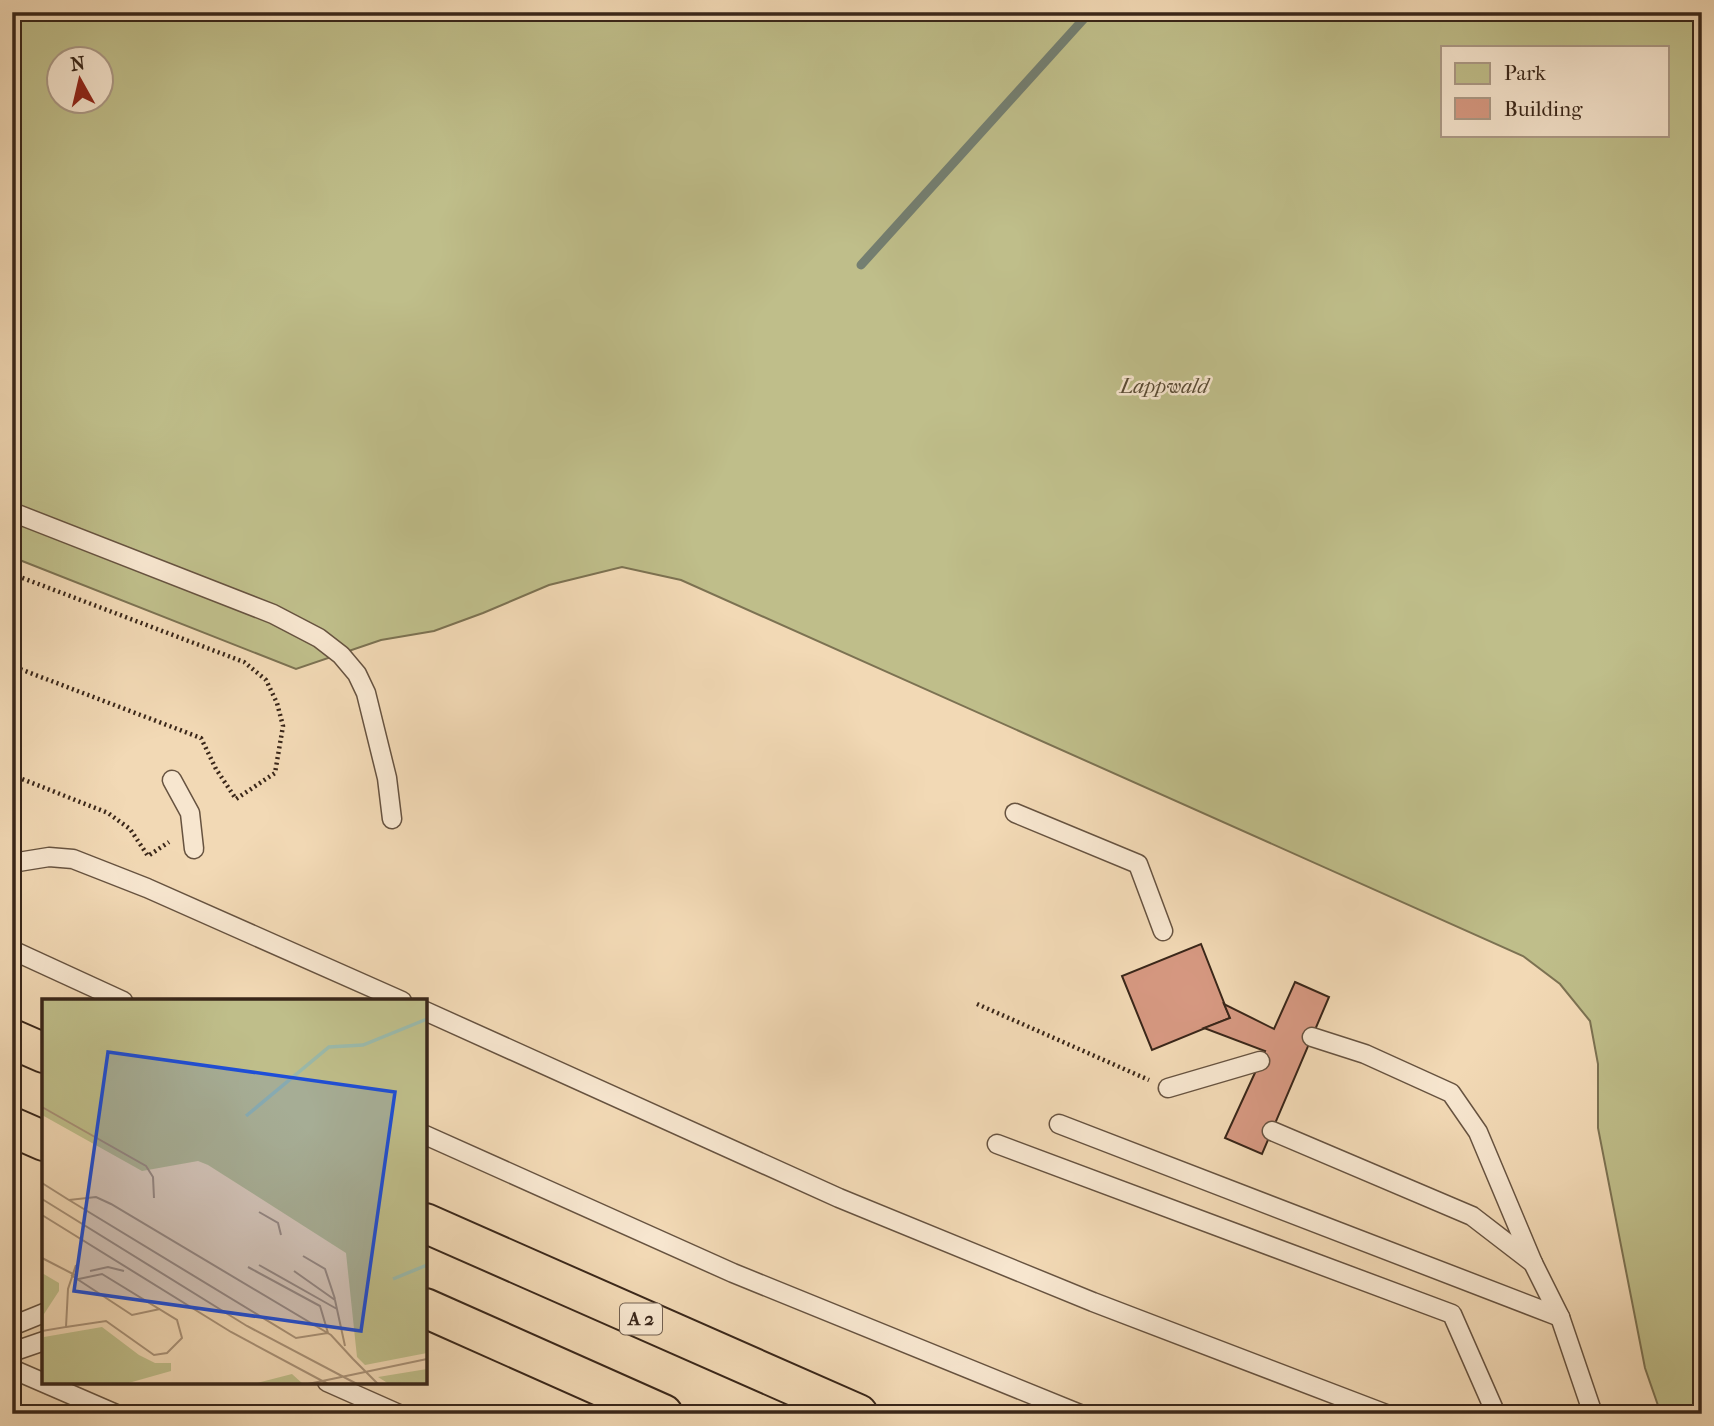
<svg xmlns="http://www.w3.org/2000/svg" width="1714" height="1426" font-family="'IM FELL French Canon',serif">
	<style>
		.green { fill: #bfbe8a; stroke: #7c7252; stroke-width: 2; fill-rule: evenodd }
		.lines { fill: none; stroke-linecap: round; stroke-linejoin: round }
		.stream { stroke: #747f71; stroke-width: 9 }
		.building { fill: #d79982; stroke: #392619; stroke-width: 2 }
		.service-casing { stroke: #675340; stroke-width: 21 }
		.motorway-casing { stroke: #392619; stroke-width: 42 }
		.path { stroke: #392619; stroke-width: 4.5; stroke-dasharray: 2 3.5; stroke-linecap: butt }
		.service { stroke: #f7e6cf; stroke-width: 18 }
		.motorway { stroke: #f2d9b5; stroke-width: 38 }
		.labels { text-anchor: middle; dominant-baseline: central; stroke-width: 5; stroke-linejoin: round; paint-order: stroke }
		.shield { fill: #f7e6cf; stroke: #726050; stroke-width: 2 }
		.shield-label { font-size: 19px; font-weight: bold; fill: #392619 }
		.park-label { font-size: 21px; font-style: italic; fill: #5a4c35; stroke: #f7e6cf }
		.inset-river { fill: none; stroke: #9bbaab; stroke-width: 3.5 }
		.inset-road { fill: none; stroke: #a89177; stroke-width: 2 }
		.view { fill: #1d4ed8; fill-opacity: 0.15; stroke: #1d4ed8; stroke-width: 3.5 }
		.inset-edge { fill: none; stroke: #392619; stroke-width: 3.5 }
	</style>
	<rect width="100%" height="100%" fill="#f2d9b5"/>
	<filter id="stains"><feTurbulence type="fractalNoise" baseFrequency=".00286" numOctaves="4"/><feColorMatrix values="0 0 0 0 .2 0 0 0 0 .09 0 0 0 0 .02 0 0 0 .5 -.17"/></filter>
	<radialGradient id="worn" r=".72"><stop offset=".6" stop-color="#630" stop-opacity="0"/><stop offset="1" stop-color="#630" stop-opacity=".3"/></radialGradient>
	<path class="green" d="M12,12h1690v1402h-41l-16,-46 -47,-240v-64l-8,-43 -30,-37 -37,-28 -842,-376 -59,-13 -73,18 -66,28 -49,18 -53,9 -85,29 -284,-112zM1443,47h224v88h-224zM60,60h42v42h-42z"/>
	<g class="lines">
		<polyline class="stream" points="861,265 1090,12"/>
	</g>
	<g class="building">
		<polygon points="1201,944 1230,1018 1152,1050 1122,976"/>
		<polygon points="1295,982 1329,997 1262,1154 1225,1138 1265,1051 1204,1028 1230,1018 1224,1004 1274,1029"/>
	</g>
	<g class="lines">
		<g class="service-casing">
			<g id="service">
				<polyline points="12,512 273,614 319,638 341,655 357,674 366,693 387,778 392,819"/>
				<polyline points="172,780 190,813 194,849"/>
				<polyline points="1015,813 1138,864 1163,931"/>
				<polyline points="12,863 49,857 73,859 147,888 402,1001"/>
				<polyline points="12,950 123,1001"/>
				<polyline points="425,1011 839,1198 1093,1302 1386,1414"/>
				<polyline points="1312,1037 1365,1054 1451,1093 1478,1132 1533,1263"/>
				<polyline points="1168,1088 1260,1061"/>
				<polyline points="1059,1124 1560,1317"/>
				<polyline points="1272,1131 1472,1216 1533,1263 1560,1317 1593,1414"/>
				<polyline points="425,1135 733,1273 1080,1414"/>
				<polyline points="997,1144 1452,1314 1496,1414"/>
				<polyline points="12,1326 44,1313"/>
				<polyline points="12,1352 44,1341"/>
				<polyline points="12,1369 116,1414"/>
				<polyline points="327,1382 399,1414"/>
			</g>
		</g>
		<g class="motorway-casing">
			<g id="motorway">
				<polyline points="12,1039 44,1053"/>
				<polyline points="12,1127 44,1141"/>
				<polyline points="425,1223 858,1414"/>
				<polyline points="425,1308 663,1414"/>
			</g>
		</g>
		<g class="path">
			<polyline points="12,574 244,662 266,680 277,703 283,726 275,773 236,799 216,769 201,738 12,666"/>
			<polyline points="12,775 108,813 130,829 148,856 169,842"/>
			<polyline points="977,1004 1149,1080"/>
		</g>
		<use href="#service" class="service"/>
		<use href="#motorway" class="motorway"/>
	</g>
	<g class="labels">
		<rect class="shield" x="620" y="1303.5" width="42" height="31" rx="5"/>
		<g class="shield-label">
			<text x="641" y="1319">A 2</text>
		</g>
		<g class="park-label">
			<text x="1164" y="386">Lappwald</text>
		</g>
	</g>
	<g transform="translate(42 999)">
		<rect width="385" height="385" fill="#f2d9b5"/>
		<path d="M0,0h385v354l-62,12 -8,-8 -11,-104 -138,-88 -10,-4 -56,10 -100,-56zM0,274l17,10v8l-15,23v23l58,-10 37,28 16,8h16v8l-46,13h-83zM385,370v15h-38l-11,-7zM250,375l11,10h-50z" fill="#bfbe8a"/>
		<path class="inset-river" d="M204,117l83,-69 34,-2 64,-26M351,280l34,-14"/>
		<path class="inset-road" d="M0,108l104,59 7,11 1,21M0,184l27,17 27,-3 15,7 220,131 22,24M0,200l205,127 110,58M27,201l227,138 32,-5 -8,-27 -72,-39M217,213l19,11 3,12M0,216l189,117 97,52M261,257l22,13 10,30M0,259l33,17M217,266l78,44M48,272l18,-4 16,4M252,272l41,29 10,46M29,276l61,40 28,-6M24,328l40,-6 48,34 13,-2 15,-15 -5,-18 -75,-46 -28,6M0,332l24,-4 2,-38 8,-24M311,360l25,25M266,385l119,-25"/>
		<path class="view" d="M66,53l287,40 -34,239 -287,-40z"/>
		<rect width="385" height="385" class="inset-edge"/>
	</g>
	<rect width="1714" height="1426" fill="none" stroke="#f2d9b5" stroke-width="42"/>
	<rect x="14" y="14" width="1686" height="1398" fill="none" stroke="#392619" stroke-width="3.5"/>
	<rect x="21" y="21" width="1672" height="1384" fill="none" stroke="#392619" stroke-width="2"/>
	<rect x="1441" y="46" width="228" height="91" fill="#f7e6cf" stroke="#ab9986" stroke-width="2"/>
	<rect x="1455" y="63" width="35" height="21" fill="#bfbe8a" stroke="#ab9986" stroke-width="2"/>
	<text x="1504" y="80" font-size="21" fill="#392619">Park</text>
	<rect x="1455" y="98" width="35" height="21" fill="#d79982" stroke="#ab9986" stroke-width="2"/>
	<text x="1504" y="116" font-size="21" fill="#392619">Building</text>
	<g transform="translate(80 80) rotate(352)"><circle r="33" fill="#f7e6cf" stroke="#ab9986" stroke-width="2"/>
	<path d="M0-5L12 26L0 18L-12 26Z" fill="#8f2418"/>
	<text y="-10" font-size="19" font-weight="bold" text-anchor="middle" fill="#392619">N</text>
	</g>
	<rect width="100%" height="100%" filter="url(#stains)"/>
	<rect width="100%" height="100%" fill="url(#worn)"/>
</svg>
